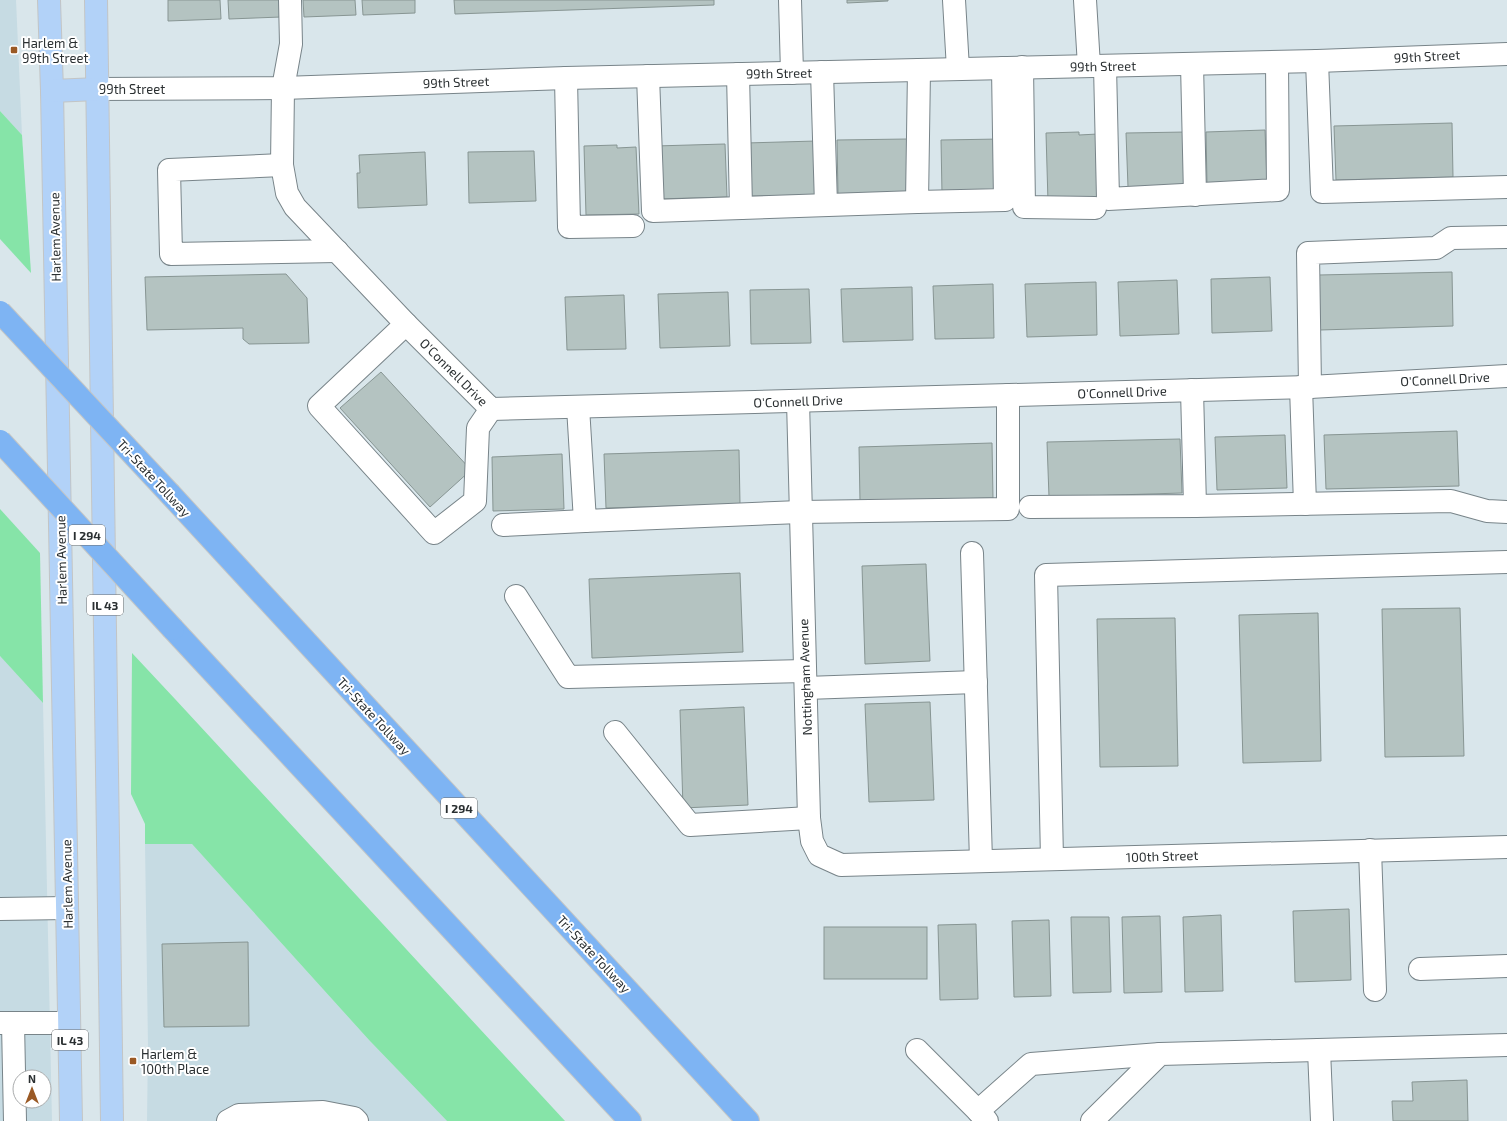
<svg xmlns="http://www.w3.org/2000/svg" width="1507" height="1121" font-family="'Exo 2',sans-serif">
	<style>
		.built { fill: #c6dbe3; fill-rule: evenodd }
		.green { fill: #86e4a8 }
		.building { fill: #b4c3c1; stroke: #879593 }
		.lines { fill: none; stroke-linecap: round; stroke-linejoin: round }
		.minor-casing { stroke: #788489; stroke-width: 24 }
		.major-casing { stroke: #c3c5c5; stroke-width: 24 }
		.highway-casing { stroke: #c3c5c5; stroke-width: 24 }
		.minor { stroke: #fff; stroke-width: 22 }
		.major { stroke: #b2d2f8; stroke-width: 22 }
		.highway { stroke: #7eb4f3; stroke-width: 22 }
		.highway-bridge-casing { stroke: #c3c5c5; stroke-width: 24; stroke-linecap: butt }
		.highway-bridge { stroke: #7eb4f3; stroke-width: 22 }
		.poi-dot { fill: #9a5925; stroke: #fff; stroke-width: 1.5 }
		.labels { text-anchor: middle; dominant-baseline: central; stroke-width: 4; stroke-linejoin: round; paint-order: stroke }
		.shield { fill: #fff; stroke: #6a6d6f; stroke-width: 1 }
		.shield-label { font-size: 12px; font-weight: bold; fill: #2a2f31 }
		.poi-label { font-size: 13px; fill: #2a2f31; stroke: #fff; text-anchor: start }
		.street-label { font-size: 13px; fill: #2a2f31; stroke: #fff }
	</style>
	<rect width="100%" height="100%" fill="#d9e6eb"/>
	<g class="built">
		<polygon points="0,0 16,0 22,135 0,111"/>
		<path d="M0,656l43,47 9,418h-52zM20,1077h24v24h-24z"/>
		<polygon points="145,844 192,844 369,1040 447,1121 147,1121 148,1046"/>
	</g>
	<g class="green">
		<polygon points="0,111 22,135 31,273 0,239"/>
		<polygon points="0,509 40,553 43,703 0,656"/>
		<polygon points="132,653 175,699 565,1121 447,1121 369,1040 192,844 145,844 145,824 131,794"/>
	</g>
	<g class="building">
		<polygon points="168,0 220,0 221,19 168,21"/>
		<polygon points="228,0 280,0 281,17 229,19"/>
		<polygon points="303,0 355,0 356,15 304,17"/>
		<polygon points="362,0 415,0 415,13 363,15"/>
		<polygon points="454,0 714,0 714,5 455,14"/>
		<polygon points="847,0 888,0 888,1 847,3"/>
		<polygon points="1452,123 1453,177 1336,180 1334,126"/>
		<polygon points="1265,130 1267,183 1207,185 1206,132"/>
		<polygon points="1079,132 1079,135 1098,134 1101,201 1048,202 1046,133"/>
		<polygon points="1186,132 1187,185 1128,187 1126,133"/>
		<polygon points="907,139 909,192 838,194 837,140"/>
		<polygon points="1000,139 1002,192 942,194 941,140"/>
		<polygon points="816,141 817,195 747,196 746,143"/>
		<polygon points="725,144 727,197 656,199 655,146"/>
		<polygon points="617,145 617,148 636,147 639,214 586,215 584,146"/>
		<polygon points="534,151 536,201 469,203 468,152"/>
		<polygon points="425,152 427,205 358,208 357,173 360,173 359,155"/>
		<polygon points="1452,272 1453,326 1320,330 1319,275"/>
		<polygon points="286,274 307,298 309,343 249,344 243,339 243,328 147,330 145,277"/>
		<polygon points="1270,277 1272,331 1212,333 1211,279"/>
		<polygon points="1177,280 1179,334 1120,336 1118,282"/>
		<polygon points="1096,282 1097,335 1027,337 1025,284"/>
		<polygon points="993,284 994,338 935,339 933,286"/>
		<polygon points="912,287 913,340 843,342 841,289"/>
		<polygon points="809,289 811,343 751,344 750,290"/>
		<polygon points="728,292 730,346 660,348 658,294"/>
		<polygon points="624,295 626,349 567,350 565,297"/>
		<polygon points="381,372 471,470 430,507 340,408"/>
		<polygon points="1457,431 1459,486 1326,489 1324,435"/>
		<polygon points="1285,435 1287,488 1217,490 1215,437"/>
		<polygon points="1180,439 1182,493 1049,497 1047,442"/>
		<polygon points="992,443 993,498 860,501 859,447"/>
		<polygon points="739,450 740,504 606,508 604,454"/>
		<polygon points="562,454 564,509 493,511 492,457"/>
		<polygon points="926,564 930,661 865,664 862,566"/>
		<polygon points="740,573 743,652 592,658 589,579"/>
		<polygon points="1460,608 1464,756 1385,757 1382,609"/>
		<polygon points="1318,613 1321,761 1243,763 1239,615"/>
		<polygon points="1175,618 1178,766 1100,767 1097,619"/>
		<polygon points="930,702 934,800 869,802 865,704"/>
		<polygon points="744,707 748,805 683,808 680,710"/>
		<polygon points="1349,909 1351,980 1295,982 1293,911"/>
		<polygon points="1221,915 1223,991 1185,992 1183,917"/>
		<polygon points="1160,916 1162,992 1124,993 1122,917"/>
		<polygon points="1071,917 1109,917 1111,992 1073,993"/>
		<polygon points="1049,920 1051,996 1014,997 1012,921"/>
		<polygon points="976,924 978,999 940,1000 938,925"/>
		<rect x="824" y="927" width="103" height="52"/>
		<polygon points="248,942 249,1026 164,1027 162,944"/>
		<polygon points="1467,1080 1468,1121 1393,1121 1392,1101 1413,1101 1412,1082"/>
	</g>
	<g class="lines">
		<g class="minor-casing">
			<g id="minor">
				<polyline points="290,0 291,44 283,88 282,165 287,193 295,207 406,324 491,409 1310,387 1507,376"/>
				<polyline points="790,0 792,73"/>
				<polyline points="954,0 958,69"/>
				<polyline points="1085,0 1089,66"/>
				<polyline points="1317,61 1322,192 1507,187"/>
				<polyline points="1192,64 1195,195"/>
				<polyline points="1105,66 1108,199 1278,190 1277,62"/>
				<polyline points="1022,67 1024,207 1095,208"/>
				<polyline points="919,70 917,202 1005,200 1003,68"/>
				<polyline points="822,72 826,205"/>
				<polyline points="738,74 741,208"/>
				<polyline points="648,76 653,211 917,202"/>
				<polyline points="566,78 569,227 633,226"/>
				<polyline points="98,89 283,88 566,78 1317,61 1507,54"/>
				<polyline points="282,165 169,170 171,254 337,251"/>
				<polyline points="406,324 319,406 434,533 475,501 478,428 491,409"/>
				<polyline points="1301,387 1305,504"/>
				<polyline points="1310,387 1308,253 1436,248 1451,238 1507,237"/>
				<polyline points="798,401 809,818 812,841 819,855 841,865 1507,847"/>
				<polyline points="578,407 585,521 800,512 1008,509 1008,395"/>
				<polyline points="1195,506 1451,501 1487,511 1507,512"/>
				<polyline points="1030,507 1195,506 1192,390"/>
				<polyline points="503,525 585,521"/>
				<polyline points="972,553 981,861"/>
				<polyline points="516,596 568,677 805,671"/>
				<polyline points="806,688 976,682"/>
				<polyline points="615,732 690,825 809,818"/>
				<polyline points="1370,850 1375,990"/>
				<polyline points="1052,859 1046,575 1507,562"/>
				<polyline points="0,909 67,908"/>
				<polyline points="1420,969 1507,966"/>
				<polyline points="0,1023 69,1023"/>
				<polyline points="13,1023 15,1121"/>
				<polyline points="917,1050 978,1111"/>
				<polyline points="1319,1050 1322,1121"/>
				<polyline points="228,1121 239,1115 323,1112 354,1118 357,1121"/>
				<polyline points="987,1121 978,1111 1031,1064 1160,1054"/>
				<polyline points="1092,1121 1160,1054 1507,1045"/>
			</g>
		</g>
		<g class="major-casing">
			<g id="major">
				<polyline points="49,0 52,91 71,1121"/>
				<polyline points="96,0 112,1121"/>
				<polyline points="52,91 98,89"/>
			</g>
		</g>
		<g class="highway-casing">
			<g id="highway">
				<polyline points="170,494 748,1121"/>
				<polyline points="173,629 630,1121"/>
			</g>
		</g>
		<use href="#minor" class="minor"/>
		<use href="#major" class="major"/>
		<use href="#highway" class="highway"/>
		<g class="highway-bridge-casing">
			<g id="highway-bridge">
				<polyline points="0,312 170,494"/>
				<polyline points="0,441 173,629"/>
			</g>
		</g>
		<use href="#highway-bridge" class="highway-bridge"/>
	</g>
	<g class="poi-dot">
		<rect x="10" y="46" width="8" height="8" rx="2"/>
		<rect x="129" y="1057" width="8" height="8" rx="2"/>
	</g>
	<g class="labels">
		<g class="shield">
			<rect x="69" y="525" width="36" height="20" rx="3"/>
			<rect x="87" y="595" width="36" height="20" rx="3"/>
			<rect x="441" y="798" width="36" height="20" rx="3"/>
			<rect x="52" y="1030" width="36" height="20" rx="3"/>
		</g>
		<g class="shield-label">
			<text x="87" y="535">I 294</text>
			<text x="105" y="605">IL 43</text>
			<text x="459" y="808">I 294</text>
			<text x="70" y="1040">IL 43</text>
		</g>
		<g class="poi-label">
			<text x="22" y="43">Harlem &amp;<tspan x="22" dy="15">99th Street</tspan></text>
			<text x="141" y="1054">Harlem &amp;<tspan x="141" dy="15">100th Place</tspan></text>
		</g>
		<g class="street-label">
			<text transform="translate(1427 56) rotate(-3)">99th Street</text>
			<text transform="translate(1103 66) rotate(-1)">99th Street</text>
			<text transform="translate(779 73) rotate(-1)">99th Street</text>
			<text transform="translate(456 82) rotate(-2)">99th Street</text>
			<text x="132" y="89">99th Street</text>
			<text transform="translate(55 237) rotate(-91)">Harlem Avenue</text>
			<text transform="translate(454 372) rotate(45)">O'Connell Drive</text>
			<text transform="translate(1445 379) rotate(-3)">O'Connell Drive</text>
			<text transform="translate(1122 392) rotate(-2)">O'Connell Drive</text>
			<text transform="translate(798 401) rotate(-2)">O'Connell Drive</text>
			<text transform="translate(154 478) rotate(47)">Tri-State Tollway</text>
			<text transform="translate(61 560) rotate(-91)">Harlem Avenue</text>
			<text transform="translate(805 677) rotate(-92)">Nottingham Avenue</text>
			<text transform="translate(374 716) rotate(47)">Tri-State Tollway</text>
			<text transform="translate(1162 856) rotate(-2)">100th Street</text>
			<text transform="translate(67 884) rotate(-91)">Harlem Avenue</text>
			<text transform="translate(594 954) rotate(47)">Tri-State Tollway</text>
		</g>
	</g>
	<g transform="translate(32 1089)"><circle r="19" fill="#ffffff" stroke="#aaacad"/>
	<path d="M0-3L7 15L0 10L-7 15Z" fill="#9a5925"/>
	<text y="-6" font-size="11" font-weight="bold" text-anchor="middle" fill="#2a2f31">N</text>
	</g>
</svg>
